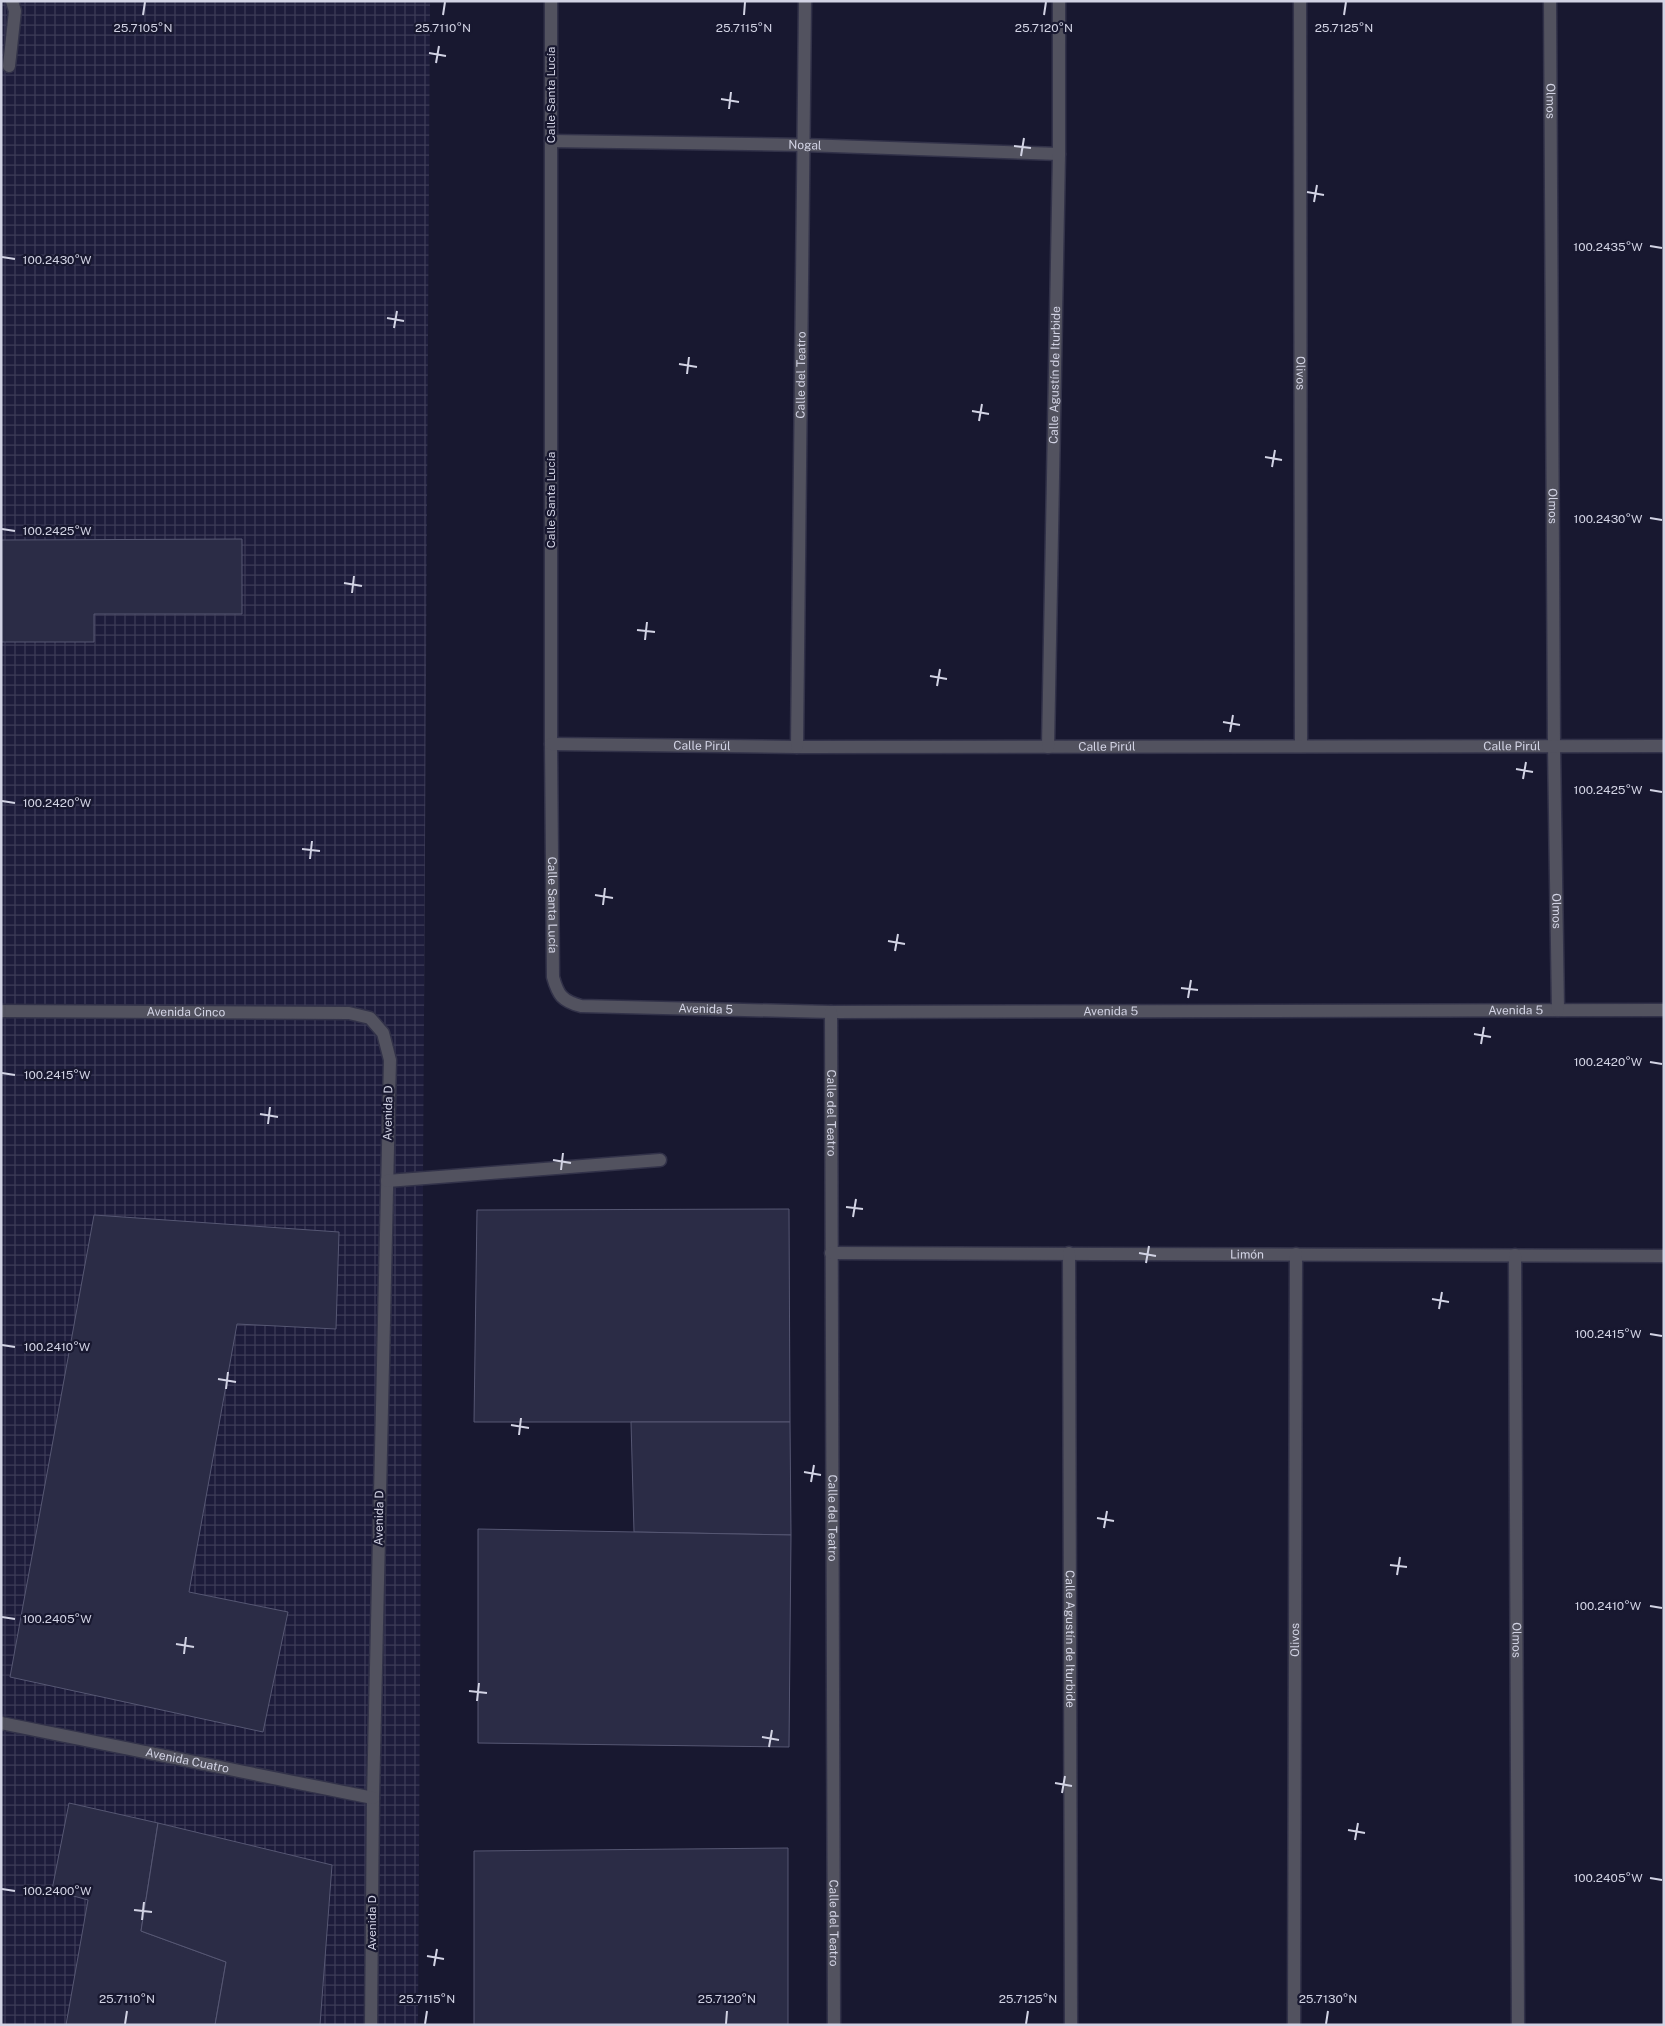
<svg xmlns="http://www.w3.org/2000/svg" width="1665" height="2026" font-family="'Public Sans',sans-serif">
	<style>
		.industrial { fill: url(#industrial-grid) }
		.building { fill: #2b2c46; stroke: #565773 }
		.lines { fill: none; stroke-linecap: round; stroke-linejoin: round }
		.service-casing { stroke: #323249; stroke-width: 15 }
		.minor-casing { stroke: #323249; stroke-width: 15 }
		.service { stroke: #52525f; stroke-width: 12 }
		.minor { stroke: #52525f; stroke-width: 12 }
		.ticks { fill: none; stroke: #d2d3e4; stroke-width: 2 }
		.labels { text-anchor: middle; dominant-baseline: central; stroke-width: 4.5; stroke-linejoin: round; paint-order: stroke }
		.street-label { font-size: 12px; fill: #d2d3e4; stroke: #181830 }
		.ticks-label { font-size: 12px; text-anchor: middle; fill: #d2d3e4; stroke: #181830; stroke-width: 4.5; stroke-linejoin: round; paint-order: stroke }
	</style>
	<defs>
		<pattern id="industrial-grid" width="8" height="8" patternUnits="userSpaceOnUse" patternTransform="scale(1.25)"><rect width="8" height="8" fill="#1d1c3b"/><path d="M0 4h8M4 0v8" fill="none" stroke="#3d3c57"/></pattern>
	</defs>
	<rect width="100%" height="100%" fill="#181830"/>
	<polygon class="industrial" points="1,1 430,1 418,2025 1,2025"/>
	<g class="building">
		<polygon points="242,539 242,614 94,614 94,642 1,642 1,540"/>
		<polygon points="789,1209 790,1422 474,1422 477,1210"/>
		<polygon points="94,1215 339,1232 336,1329 237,1324 189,1592 288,1612 263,1732 10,1677"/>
		<polygon points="631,1422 790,1422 791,1535 634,1532"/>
		<polygon points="478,1529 791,1535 789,1747 478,1743"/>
		<polygon points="69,1803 158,1823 141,1931 226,1962 215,2025 66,2025 88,1900 52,1890"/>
		<polygon points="158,1823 332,1865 320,2025 215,2025 226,1962 141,1931"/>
		<polygon points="788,1848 788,2025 474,2025 474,1851"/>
	</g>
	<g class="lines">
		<g class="service-casing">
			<g id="service">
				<polyline points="9,66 15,11 12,1"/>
				<path id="s1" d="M1,1011l348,2 21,5 13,15 7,27 -17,738 -2,227"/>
				<polyline points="387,1181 660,1160"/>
				<path id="s2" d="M1,1723l372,75"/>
			</g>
		</g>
		<g class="minor-casing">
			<g id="minor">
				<path id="s3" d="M551,1v743l2,233c5,18 9,24 28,29l250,6 833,-2"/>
				<path id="s4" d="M1300,1l1,745"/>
				<path id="s5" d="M1550,1l4,746 4,263"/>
				<path id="s6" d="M551,141l253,4 255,9"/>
				<path id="s7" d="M551,744l246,3 867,-1"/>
				<path id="s8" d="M797,747l8,-746"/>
				<path id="s9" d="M1048,747l11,-593v-153"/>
				<path id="s10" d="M831,1012l3,1013"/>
				<path id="s11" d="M831,1253l833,3"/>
				<path id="s12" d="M1069,1253l2,772"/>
				<path id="s13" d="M1515,1255l3,770"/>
				<path id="s14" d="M1294,2025l2,-771"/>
			</g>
		</g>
		<use href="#service" class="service"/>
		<use href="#minor" class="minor"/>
	</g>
	<path class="ticks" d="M143,15l2,-13M443,15l2,-13M744,15l1,-13M1044,15l2,-13M1344,15l2,-13M429,53l17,3M436,63l3,-17M721,99l18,3M729,109l2,-17M1014,146l17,2M1021,156l3,-18M1307,192l17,3M1314,202l3,-17M1650,246l12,2M2,257l13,2M387,318l17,3M394,328l3,-17M679,364l18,3M687,374l2,-17M972,411l17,3M979,421l3,-17M1265,457l17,3M1272,467l3,-17M1650,518l12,2M2,529l13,2M344,583l18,3M352,593l2,-17M637,630l18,2M645,640l2,-18M930,676l17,3M937,686l3,-17M1223,722l17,3M1230,732l3,-17M1516,769l17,3M1523,779l3,-17M1650,790l12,2M2,801l13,2M302,849l18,2M310,859l2,-18M595,895l18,3M603,905l2,-17M888,941l17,3M895,951l3,-17M1181,988l17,2M1188,998l3,-18M1474,1034l17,3M1481,1044l3,-17M1650,1062l12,2M2,1073l13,2M260,1114l18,3M268,1124l2,-17M553,1160l18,3M561,1170l2,-17M846,1207l17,2M853,1217l3,-18M1139,1253l17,3M1146,1263l3,-17M1432,1299l17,3M1439,1309l3,-17M1650,1334l12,2M2,1345l13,2M218,1379l18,3M226,1389l2,-17M511,1425l18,3M519,1435l2,-17M804,1472l17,3M811,1482l3,-17M1097,1518l17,3M1104,1528l3,-17M1390,1565l17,2M1397,1575l3,-18M1650,1606l12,2M2,1617l13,2M176,1644l18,3M184,1654l2,-17M469,1691l18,2M477,1701l2,-18M762,1737l17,3M769,1747l3,-17M1055,1783l17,3M1062,1793l3,-17M1348,1830l17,3M1355,1840l3,-17M1650,1878l12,2M2,1889l13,2M134,1910l18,2M142,1920l2,-18M427,1956l17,3M434,1966l3,-17M125,2024l2,-13M425,2024l2,-13M726,2024l1,-13M1026,2024l2,-13M1326,2024l2,-13"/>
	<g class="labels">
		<g class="street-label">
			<text transform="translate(551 95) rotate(-90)">Calle Santa Lucía</text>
			<text stroke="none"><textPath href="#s5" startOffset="100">Olmos</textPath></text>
			<text stroke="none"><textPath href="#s6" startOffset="254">Nogal</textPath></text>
			<text stroke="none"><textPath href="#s8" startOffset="372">Calle del Teatro</textPath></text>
			<text stroke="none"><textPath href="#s9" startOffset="372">Calle Agustín de Iturbide</textPath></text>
			<text stroke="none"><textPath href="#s4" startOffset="372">Olivos</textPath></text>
			<text transform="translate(551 500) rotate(-90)">Calle Santa Lucía</text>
			<text stroke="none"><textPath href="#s5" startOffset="505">Olmos</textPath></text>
			<text stroke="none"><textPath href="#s7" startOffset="151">Calle Pirúl</textPath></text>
			<text stroke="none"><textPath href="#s7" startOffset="961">Calle Pirúl</textPath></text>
			<text stroke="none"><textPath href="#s7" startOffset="556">Calle Pirúl</textPath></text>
			<text stroke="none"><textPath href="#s3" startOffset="904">Calle Santa Lucía</textPath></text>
			<text stroke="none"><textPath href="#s5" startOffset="910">Olmos</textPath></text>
			<text stroke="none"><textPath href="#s3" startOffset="1144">Avenida 5</textPath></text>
			<text stroke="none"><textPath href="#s3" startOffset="1549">Avenida 5</textPath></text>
			<text stroke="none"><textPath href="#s3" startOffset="1954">Avenida 5</textPath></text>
			<text stroke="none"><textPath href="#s1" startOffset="185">Avenida Cinco</textPath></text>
			<text transform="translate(388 1113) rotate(-89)">Avenida D</text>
			<text stroke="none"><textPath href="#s10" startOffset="101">Calle del Teatro</textPath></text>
			<text stroke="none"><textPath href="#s11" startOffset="416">Limón</textPath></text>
			<text transform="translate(379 1518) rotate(-89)">Avenida D</text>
			<text stroke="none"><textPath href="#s10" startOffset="506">Calle del Teatro</textPath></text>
			<text stroke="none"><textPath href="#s12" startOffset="386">Calle Agustín de Iturbide</textPath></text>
			<text stroke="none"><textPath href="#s14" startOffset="385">Olivos</textPath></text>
			<text stroke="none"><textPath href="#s13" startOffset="385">Olmos</textPath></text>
			<text stroke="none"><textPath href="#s2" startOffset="190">Avenida Cuatro</textPath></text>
			<text transform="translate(372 1923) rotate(-90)">Avenida D</text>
			<text stroke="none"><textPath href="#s10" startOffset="911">Calle del Teatro</textPath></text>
		</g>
	</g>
	<g class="ticks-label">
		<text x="143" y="32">25.7105°N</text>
		<text x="443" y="32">25.7110°N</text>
		<text x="744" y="32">25.7115°N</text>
		<text x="1044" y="32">25.7120°N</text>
		<text x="1344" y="32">25.7125°N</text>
		<text x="1608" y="251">100.2435°W</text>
		<text x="57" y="264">100.2430°W</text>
		<text x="1608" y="523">100.2430°W</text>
		<text x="57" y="535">100.2425°W</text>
		<text x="1608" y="794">100.2425°W</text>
		<text x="57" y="807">100.2420°W</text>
		<text x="1608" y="1066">100.2420°W</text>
		<text x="57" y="1079">100.2415°W</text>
		<text x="1608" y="1338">100.2415°W</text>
		<text x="57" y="1351">100.2410°W</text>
		<text x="1608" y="1610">100.2410°W</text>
		<text x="57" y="1623">100.2405°W</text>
		<text x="1608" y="1882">100.2405°W</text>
		<text x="57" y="1895">100.2400°W</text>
		<text x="127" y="2003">25.7110°N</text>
		<text x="427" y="2003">25.7115°N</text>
		<text x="727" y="2003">25.7120°N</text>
		<text x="1028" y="2003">25.7125°N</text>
		<text x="1328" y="2003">25.7130°N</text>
	</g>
	<rect width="1665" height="2026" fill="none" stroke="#d2d3e4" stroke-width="5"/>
</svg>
